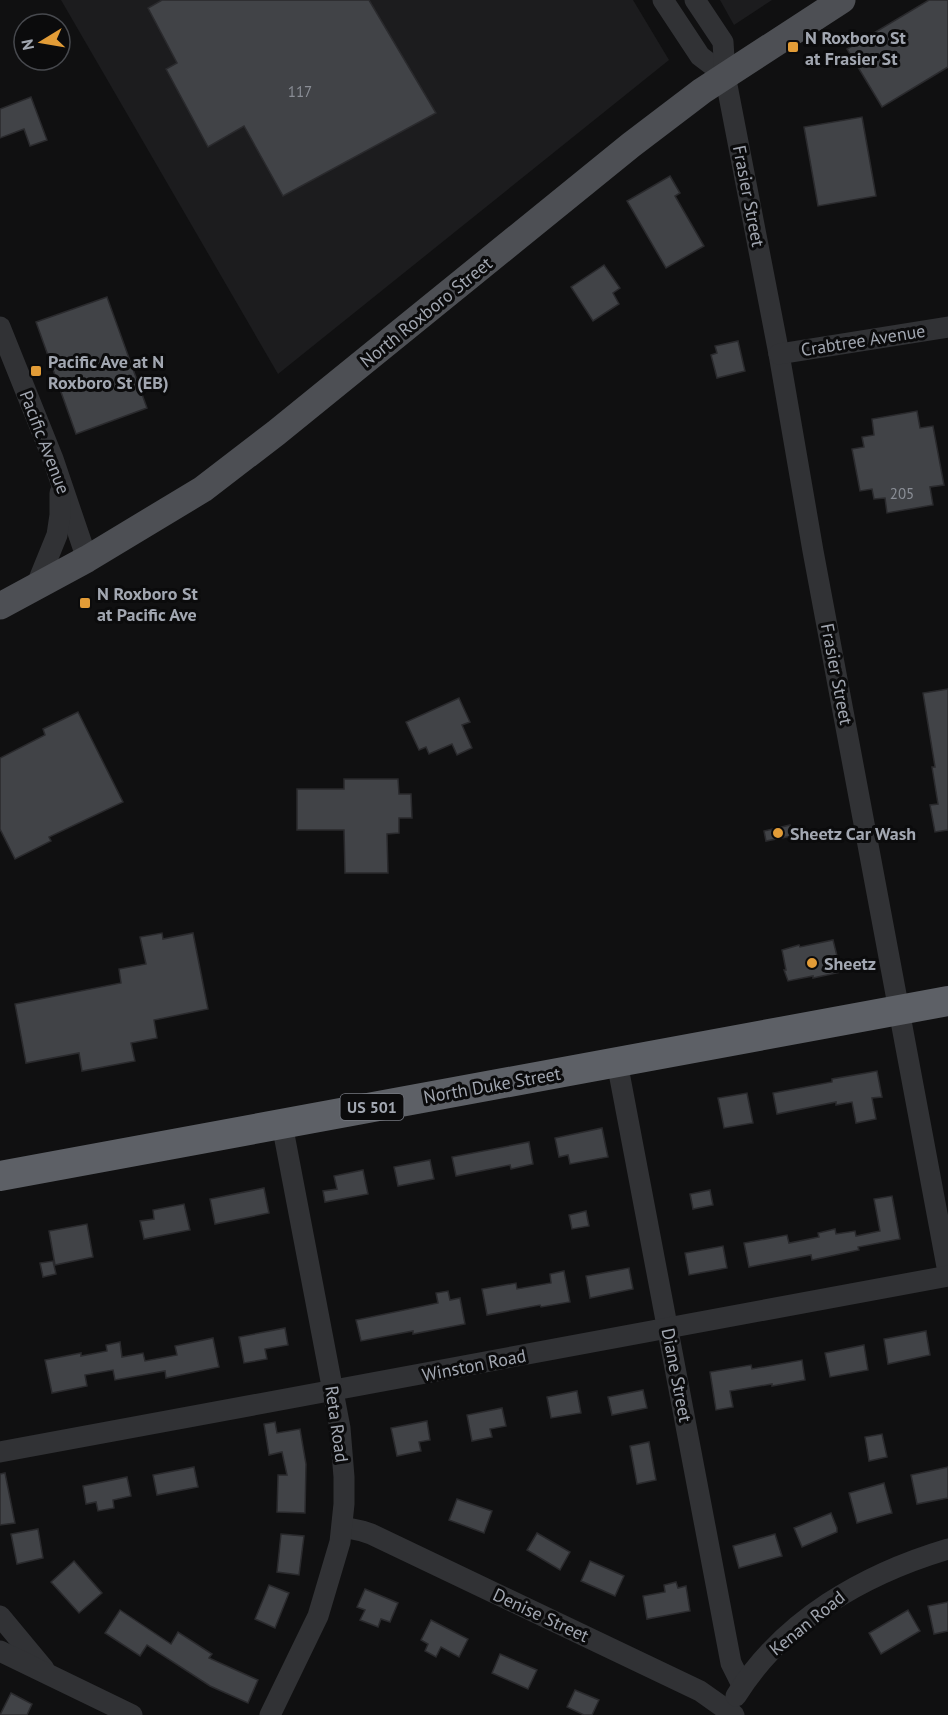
<svg xmlns="http://www.w3.org/2000/svg" width="948" height="1715" font-family="'PT Sans',sans-serif">
	<style>
		.built { fill: #1c1c1e }
		.building { fill: #414347; stroke: #2a2a2d; stroke-width: 1.5 }
		.lines { fill: none; stroke-linecap: round; stroke-linejoin: round }
		.minor { stroke: #313235; stroke-width: 21 }
		.major { stroke: #4d4f54; stroke-width: 27 }
		.highway { stroke: #5d6066; stroke-width: 30 }
		.poi-dot { fill: #e29c37; stroke: #0b0b0c; stroke-width: 2 }
		.labels { text-anchor: middle; dominant-baseline: central; stroke-width: 6; stroke-linejoin: round; paint-order: stroke }
		.number-label { font-size: 15px; fill: #8a8e96 }
		.shield { fill: #0b0b0c; stroke: #757880; stroke-width: 1.5 }
		.shield-label { font-size: 16px; font-weight: bold; fill: #a2a7b1 }
		.poi-label { font-size: 18px; font-weight: bold; fill: #a2a7b1; stroke: #0b0b0c; text-anchor: start }
		.street-label { font-size: 18px; fill: #a2a7b1; stroke: #0b0b0c }
	</style>
	<rect width="100%" height="100%" fill="#101011"/>
	<g class="built">
		<polygon points="61,0 633,0 669,60 278,374"/>
		<polygon points="720,0 772,0 734,25"/>
	</g>
	<g class="building">
		<polygon points="162,0 369,0 436,113 283,196 244,126 208,147 166,69 177,63 148,8"/>
		<polygon points="929,0 948,0 948,67 882,107 847,49"/>
		<polygon points="31,97 47,140 30,146 24,129 0,138 0,109"/>
		<polygon points="862,117 876,196 818,206 804,127"/>
		<polygon points="670,176 680,193 675,196 704,246 666,268 627,201"/>
		<polygon points="604,265 620,288 613,293 619,304 593,321 571,287"/>
		<polygon points="107,297 147,408 76,434 36,322"/>
		<polygon points="738,341 745,371 717,378 711,355 717,353 715,346"/>
		<polygon points="917,411 920,428 933,426 944,485 930,487 933,505 887,513 885,498 874,499 872,489 860,491 852,449 864,447 862,437 874,435 872,419"/>
		<polygon points="948,689 948,830 935,832 930,805 938,804 932,767 935,767 923,693"/>
		<polygon points="459,698 470,722 462,725 472,748 457,755 452,744 429,754 426,747 419,750 406,722"/>
		<polygon points="78,712 123,802 49,837 51,841 15,859 0,829 0,758 45,735 43,729"/>
		<polygon points="344,779 398,779 399,794 411,794 412,818 399,818 399,833 387,834 388,873 345,873 344,830 297,830 297,789 344,789"/>
		<polygon points="790,825 792,836 766,841 764,831"/>
		<polygon points="162,933 163,939 193,933 208,1009 154,1020 157,1038 131,1043 135,1061 82,1071 79,1053 26,1063 15,1004 121,983 119,969 146,964 140,937"/>
		<polygon points="833,940 841,972 813,978 813,976 788,981 784,970 786,970 782,950 799,945 800,947"/>
		<polygon points="877,1071 882,1097 872,1098 876,1119 856,1123 852,1102 836,1105 836,1102 777,1114 773,1093 832,1082 832,1079"/>
		<polygon points="747,1093 753,1123 724,1128 718,1098"/>
		<polygon points="602,1128 608,1157 570,1164 568,1155 559,1157 555,1138"/>
		<polygon points="529,1142 533,1164 511,1169 510,1165 456,1176 452,1157"/>
		<polygon points="430,1160 434,1179 398,1186 394,1167"/>
		<polygon points="363,1170 368,1194 325,1202 323,1191 337,1189 334,1176"/>
		<polygon points="264,1188 269,1213 215,1224 210,1199"/>
		<polygon points="710,1190 713,1205 693,1209 690,1194"/>
		<polygon points="892,1196 900,1239 858,1247 859,1250 812,1260 811,1255 749,1267 744,1243 787,1235 789,1243 819,1237 818,1233 835,1229 836,1234 855,1231 856,1236 880,1231 874,1199"/>
		<polygon points="184,1204 190,1230 144,1239 140,1221 154,1219 153,1210"/>
		<polygon points="586,1211 589,1226 572,1229 569,1215"/>
		<polygon points="87,1224 93,1257 55,1265 49,1231"/>
		<polygon points="723,1246 727,1268 689,1275 685,1253"/>
		<polygon points="53,1261 56,1274 43,1277 40,1263"/>
		<polygon points="629,1268 633,1289 590,1298 586,1276"/>
		<polygon points="564,1271 570,1302 541,1307 540,1305 487,1315 482,1289 516,1283 517,1289 551,1283 550,1274"/>
		<polygon points="448,1291 450,1300 460,1298 465,1324 413,1334 413,1331 361,1341 356,1320 438,1303 436,1293"/>
		<polygon points="285,1328 288,1345 265,1349 267,1359 244,1363 239,1337"/>
		<polygon points="926,1331 930,1355 888,1364 884,1339"/>
		<polygon points="213,1338 219,1367 166,1378 165,1371 115,1380 113,1370 85,1375 87,1386 52,1393 45,1360 81,1353 81,1356 107,1351 106,1345 120,1342 122,1357 143,1353 145,1361 177,1355 175,1346"/>
		<polygon points="864,1345 868,1370 830,1377 825,1353"/>
		<polygon points="802,1360 805,1380 772,1386 772,1384 730,1391 733,1407 716,1410 710,1372 751,1365 752,1369"/>
		<polygon points="643,1390 647,1408 612,1415 608,1397"/>
		<polygon points="577,1391 581,1413 551,1418 547,1397"/>
		<polygon points="502,1408 506,1426 490,1429 492,1437 472,1441 467,1415"/>
		<polygon points="427,1421 430,1440 419,1442 421,1451 397,1456 391,1428"/>
		<polygon points="275,1422 277,1433 300,1429 306,1464 305,1513 277,1512 278,1475 287,1475 282,1452 269,1455 264,1424"/>
		<polygon points="882,1434 887,1457 869,1461 865,1437"/>
		<polygon points="649,1442 656,1480 637,1484 630,1446"/>
		<polygon points="194,1467 198,1487 157,1495 153,1475"/>
		<polygon points="948,1467 948,1498 917,1504 911,1475"/>
		<polygon points="5,1473 15,1523 0,1525 0,1474"/>
		<polygon points="127,1477 131,1496 113,1500 114,1508 98,1511 96,1502 86,1504 83,1486"/>
		<polygon points="884,1483 892,1513 857,1523 849,1493"/>
		<polygon points="457,1499 492,1511 484,1533 449,1520"/>
		<polygon points="831,1513 837,1528 837,1532 802,1547 794,1528"/>
		<polygon points="38,1529 43,1558 17,1564 11,1534"/>
		<polygon points="537,1533 570,1552 560,1570 527,1550"/>
		<polygon points="281,1534 304,1536 299,1575 277,1572"/>
		<polygon points="775,1534 782,1556 739,1568 733,1546"/>
		<polygon points="74,1561 102,1593 79,1613 51,1582"/>
		<polygon points="590,1561 624,1576 615,1596 581,1581"/>
		<polygon points="676,1582 678,1588 686,1586 690,1611 647,1619 643,1596 665,1592 664,1585"/>
		<polygon points="269,1585 289,1593 275,1628 255,1619"/>
		<polygon points="365,1589 398,1603 390,1622 381,1619 378,1627 360,1620 365,1610 357,1607"/>
		<polygon points="948,1602 948,1631 934,1634 928,1606"/>
		<polygon points="120,1610 171,1644 178,1632 212,1654 209,1658 258,1680 248,1703 210,1686 147,1645 140,1656 105,1633"/>
		<polygon points="908,1610 920,1631 881,1654 869,1633"/>
		<polygon points="431,1620 468,1639 459,1657 441,1647 436,1657 425,1651 428,1644 421,1640"/>
		<polygon points="500,1654 537,1670 528,1689 492,1673"/>
		<polygon points="575,1690 599,1700 592,1715 584,1715 567,1707"/>
		<polygon points="11,1693 32,1704 27,1715 0,1715"/>
	</g>
	<g class="lines">
		<g class="minor">
			<polyline points="663,0 700,56 725,75"/>
			<polyline points="695,0 723,42 725,75 779,354 813,551 948,1272"/>
			<polyline points="0,327 53,459 87,559"/>
			<polyline points="779,354 948,327"/>
			<polyline points="35,589 57,535 60,515 60,493"/>
			<polyline points="617,1062 731,1663 742,1685"/>
			<polyline points="0,1452 948,1276"/>
			<polyline points="343,1527 362,1531 371,1534 700,1691 734,1715"/>
			<polyline points="0,1616 44,1669"/>
			<polyline points="0,1651 132,1715"/>
			<path d="M736,1696c47,-76 128,-122 212,-147"/>
			<polyline points="270,1715 318,1616 340,1542 344,1504 344,1477 340,1428 282,1124"/>
		</g>
		<polyline class="major" points="0,606 87,559 203,489 276,433 631,145 702,91 842,0"/>
		<polyline class="highway" points="0,1176 948,1001"/>
	</g>
	<g class="poi-dot">
		<rect x="787" y="41" width="12" height="12" rx="3"/>
		<rect x="30" y="365" width="12" height="12" rx="3"/>
		<rect x="79" y="597" width="12" height="12" rx="3"/>
		<circle cx="778" cy="833" r="6"/>
		<circle cx="812" cy="963" r="6"/>
	</g>
	<g class="labels">
		<g class="number-label">
			<text x="300" y="91">117</text>
			<text x="902" y="493">205</text>
		</g>
		<rect class="shield" x="340.5" y="1094" width="63" height="26" rx="4.5"/>
		<g class="shield-label">
			<text x="372" y="1107">US 501</text>
		</g>
		<g class="poi-label">
			<text x="805" y="37">N Roxboro St<tspan x="805" dy="21">at Frasier St</tspan></text>
			<text x="48" y="361">Pacific Ave at N<tspan x="48" dy="21">Roxboro St (EB)</tspan></text>
			<text x="97" y="593">N Roxboro St<tspan x="97" dy="21">at Pacific Ave</tspan></text>
			<text x="790" y="833">Sheetz Car Wash</text>
			<text x="824" y="963">Sheetz</text>
		</g>
		<g class="street-label">
			<text transform="translate(749 196) rotate(79)">Frasier Street</text>
			<text transform="translate(426 312) rotate(-39)">North Roxboro Street</text>
			<text transform="translate(863 340) rotate(-9)">Crabtree Avenue</text>
			<text transform="translate(45 442) rotate(69)">Pacific Avenue</text>
			<text transform="translate(837 674) rotate(79)">Frasier Street</text>
			<text transform="translate(492 1085) rotate(-10)">North Duke Street</text>
			<text transform="translate(474 1365) rotate(-11)">Winston Road</text>
			<text transform="translate(677 1375) rotate(79)">Diane Street</text>
			<text transform="translate(337 1424) rotate(82)">Reta Road</text>
			<text transform="translate(541 1615) rotate(25)">Denise Street</text>
			<text transform="translate(807 1623) rotate(-39)">Kenan Road</text>
		</g>
	</g>
	<g transform="translate(42 42) rotate(259)"><circle r="28" fill="#0b0b0c" stroke="#47494e" stroke-width="1.5"/>
	<path d="M0-4.5L10 22L0 15L-10 22Z" fill="#e29c37"/>
	<text y="-9" font-size="16" font-weight="bold" text-anchor="middle" fill="#a2a7b1">N</text>
	</g>
</svg>
